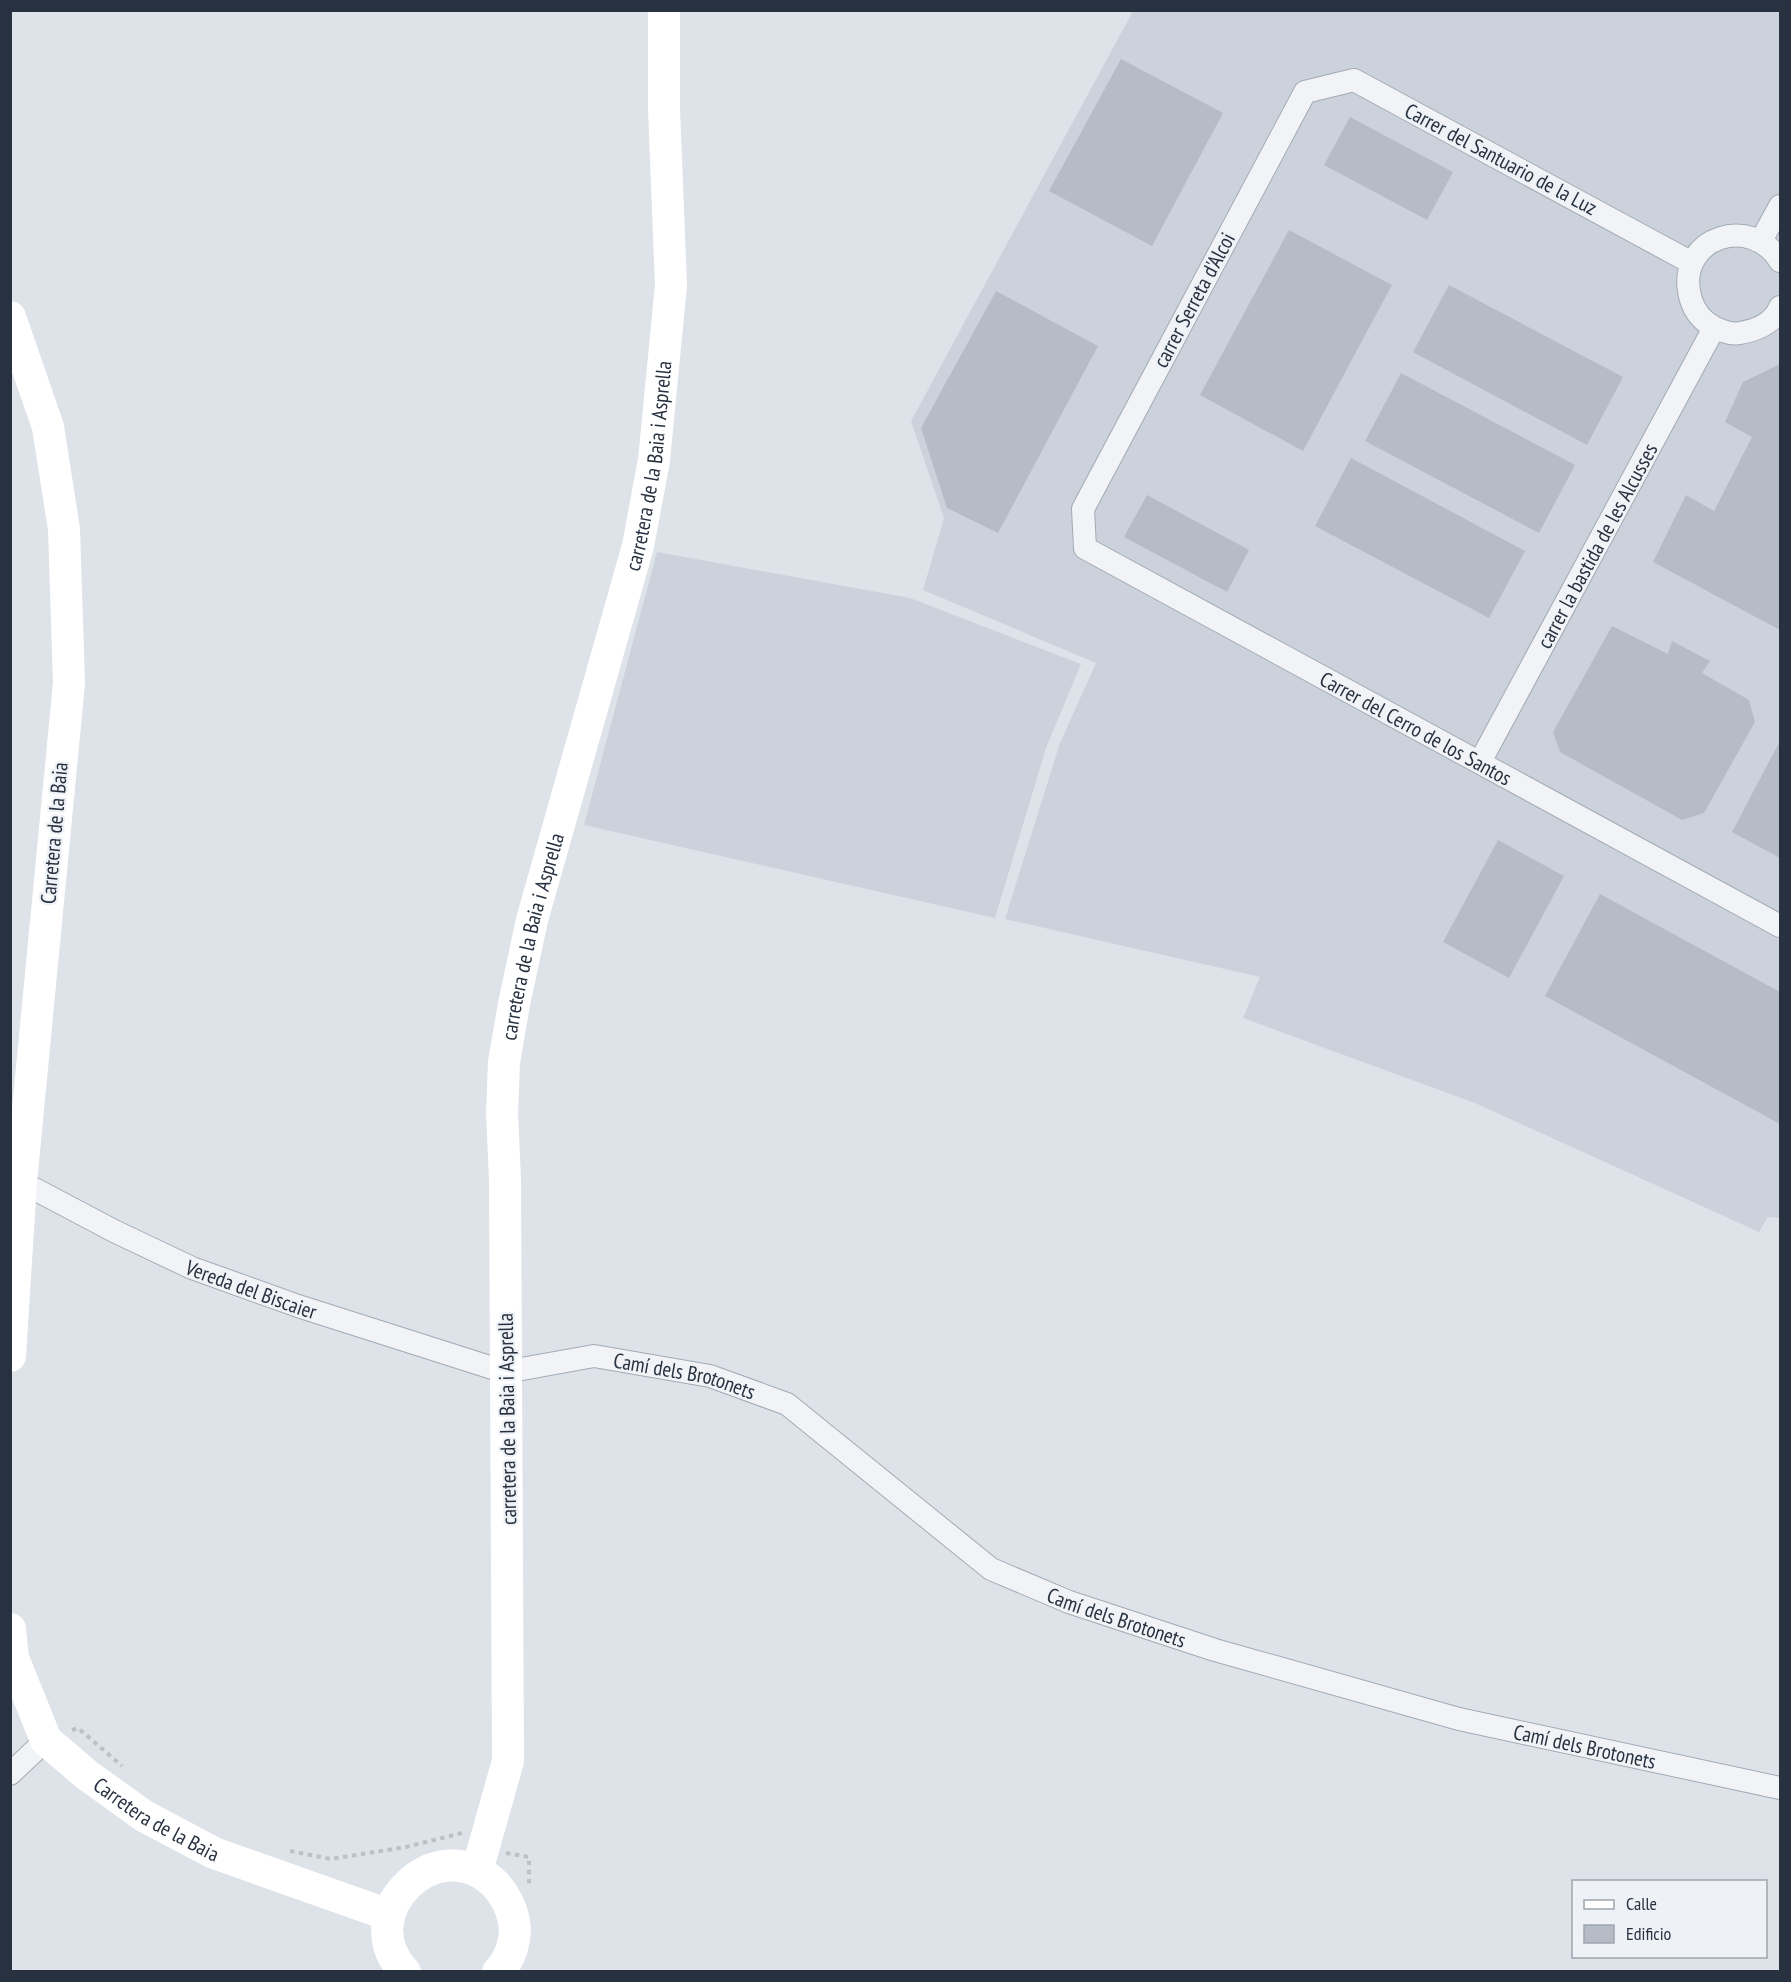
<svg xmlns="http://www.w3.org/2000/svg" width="1791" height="1982" font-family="'PT Sans Narrow',sans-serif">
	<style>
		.built { fill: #ccd2db }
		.building { fill: #b5bcc6 }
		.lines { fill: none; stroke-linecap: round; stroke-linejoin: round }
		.minor-casing { stroke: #a3aab3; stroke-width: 24 }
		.path { stroke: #bcc1c7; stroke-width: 4; stroke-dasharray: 4.5 4.5; stroke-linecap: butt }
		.minor { stroke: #f1f3f7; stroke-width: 22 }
		.secondary { stroke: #fff; stroke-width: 32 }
		.labels { text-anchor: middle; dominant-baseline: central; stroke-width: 4.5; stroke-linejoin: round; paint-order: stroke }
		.street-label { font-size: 21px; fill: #273140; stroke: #eef2f6 }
	</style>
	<rect width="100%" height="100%" fill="#dee3e9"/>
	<g class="built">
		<polygon points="1133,11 1780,11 1780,1218 1768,1217 1759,1232 1475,1103 1243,1018 1260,977 1005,919 1060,743 1096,663 923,590 944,518 911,421"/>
		<polygon points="657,552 910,598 1081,664 1046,748 995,918 584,825"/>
	</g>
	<g class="building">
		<polygon points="1121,59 1223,113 1152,246 1049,191"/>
		<polygon points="1350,117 1453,172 1427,220 1324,165"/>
		<polygon points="1289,230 1392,285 1303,451 1200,395"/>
		<polygon points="1449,285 1623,377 1587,445 1413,352"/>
		<polygon points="996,291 1098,346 998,533 947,508 921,428"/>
		<polygon points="1780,364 1780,630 1653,562 1686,495 1714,511 1752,437 1725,422 1743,382"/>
		<polygon points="1401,373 1575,465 1539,533 1365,441"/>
		<polygon points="1351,458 1525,551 1489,618 1315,526"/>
		<polygon points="1147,495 1249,550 1227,592 1124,537"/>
		<polygon points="1612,626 1668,654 1672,641 1710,661 1702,673 1749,700 1755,722 1704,813 1682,820 1560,752 1553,732"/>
		<polygon points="1780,741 1780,858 1732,832"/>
		<polygon points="1498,840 1564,876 1509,978 1443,942"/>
		<polygon points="1600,894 1780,992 1780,1124 1545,996"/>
	</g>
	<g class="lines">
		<g class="minor-casing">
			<g id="minor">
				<polyline points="1761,241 1780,206"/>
				<path d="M1780,261c-29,-47 -100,-24 -91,30 2,13 7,23 17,31 9,7 23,13 34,11 17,-3 33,-9 40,-26"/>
				<path id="s1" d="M1692,263l-338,-183 -49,12 -222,417 2,39 695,378"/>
				<path id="s2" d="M1480,762l234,-434"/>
				<path id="s3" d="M10,1176l104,55 78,37 106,38 207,66 89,-16 116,20 77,28 204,165 78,33 146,48 244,69 321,69"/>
				<polyline points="10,1774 46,1740"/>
			</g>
		</g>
		<g class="path">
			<polyline points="72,1730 78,1728 122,1766"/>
			<polyline points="290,1851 331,1859 406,1847 462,1833"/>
			<polyline points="506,1853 529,1857 529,1887"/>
		</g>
		<use href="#minor" class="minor"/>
		<g class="secondary">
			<polyline points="10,317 48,427 64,529 69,683 21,1182 10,1356"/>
			<path id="s4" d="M10,1629l3,29 33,82 41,35 57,41 70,37 175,62"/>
			<path id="s5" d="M477,1871l31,-110 -3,-582 -3,-66 2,-51 10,-58 18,-84 106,-374 16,-86 17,-175 -7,-176v-99"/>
			<path d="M405,1972c-56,-58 33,-145 90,-88 10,11 16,22 19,37 3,17 -3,38 -16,51"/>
		</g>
	</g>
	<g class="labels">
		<g class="street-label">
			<text transform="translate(1501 159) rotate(28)">Carrer del Santuario de la Luz</text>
			<text transform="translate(1194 300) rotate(-62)">carrer Serreta d'Alcoi</text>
			<text stroke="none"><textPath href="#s5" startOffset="1428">carretera de la Baia i Asprella</textPath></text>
			<text stroke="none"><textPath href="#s2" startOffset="246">carrer la bastida de les Alcusses</textPath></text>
			<text stroke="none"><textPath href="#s1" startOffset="1323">Carrer del Cerro de los Santos</textPath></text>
			<text transform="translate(54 833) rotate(-85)">Carretera de la Baia</text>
			<text stroke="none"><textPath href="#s5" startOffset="942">carretera de la Baia i Asprella</textPath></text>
			<text stroke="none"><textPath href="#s3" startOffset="267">Vereda del Biscaier</textPath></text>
			<text stroke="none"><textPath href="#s3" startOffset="717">Camí dels Brotonets</textPath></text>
			<text transform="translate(507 1419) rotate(-91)">carretera de la Baia i Asprella</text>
			<text stroke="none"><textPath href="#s3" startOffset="1221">Camí dels Brotonets</textPath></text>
			<text stroke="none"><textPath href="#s3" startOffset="1707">Camí dels Brotonets</textPath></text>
			<text stroke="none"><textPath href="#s4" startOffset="254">Carretera de la Baia</textPath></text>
		</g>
	</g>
	<rect width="1791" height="1982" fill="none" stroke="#273140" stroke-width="24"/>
	<rect x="1572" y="1880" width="195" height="78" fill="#eef2f6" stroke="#9ea5ad" stroke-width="1.5"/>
	<rect x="1584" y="1900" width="30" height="9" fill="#ffffff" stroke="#9ea5ad" stroke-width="1.5"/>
	<text x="1626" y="1910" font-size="18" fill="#273140">Calle</text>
	<rect x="1584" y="1925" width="30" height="18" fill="#b5bcc6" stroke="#9ea5ad" stroke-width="1.5"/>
	<text x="1626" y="1940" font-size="18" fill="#273140">Edificio</text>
</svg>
